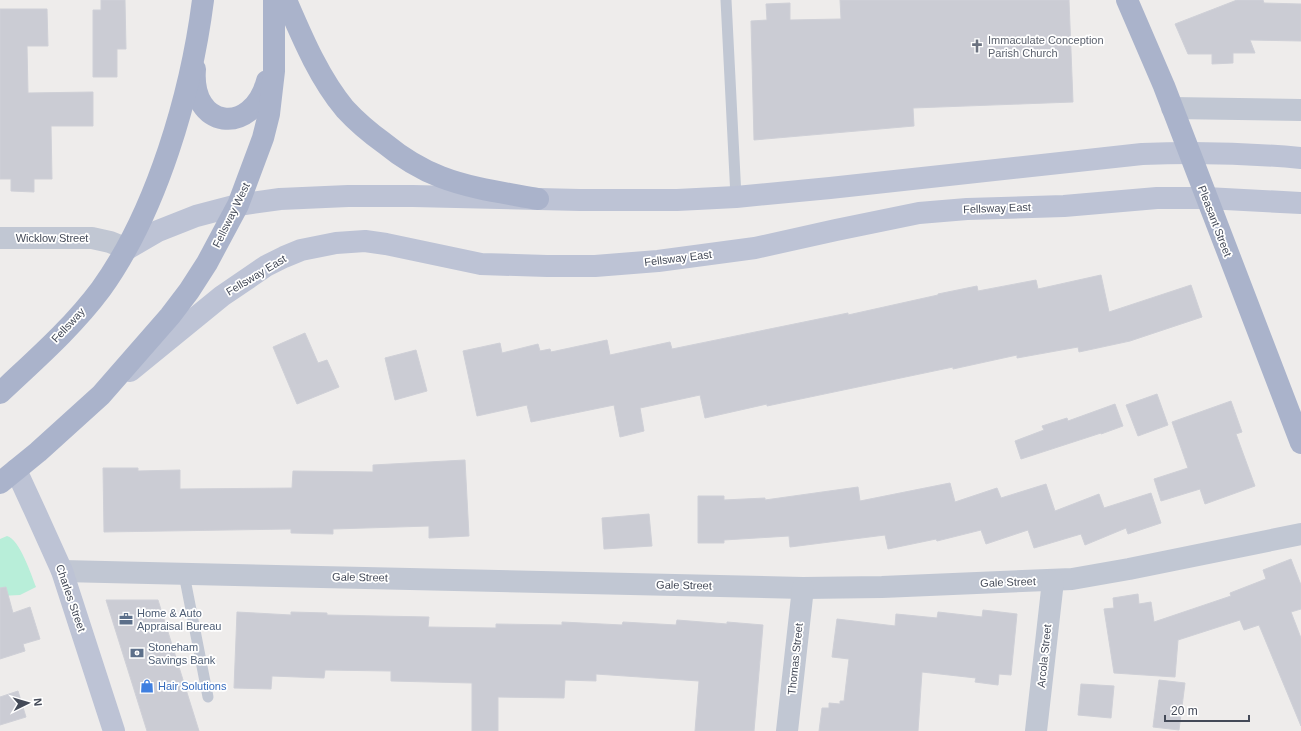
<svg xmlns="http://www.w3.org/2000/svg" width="1301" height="731" font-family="Arial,sans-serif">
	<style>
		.green { fill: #b8eed9 }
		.building { fill: #cbccd4; stroke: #cfd0d7 }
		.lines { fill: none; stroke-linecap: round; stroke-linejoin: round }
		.lane { stroke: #c1c7d3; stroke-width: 11 }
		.street { stroke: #c1c7d3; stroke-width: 22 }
		.secondary { stroke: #bdc3d5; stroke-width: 22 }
		.primary { stroke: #aab3cb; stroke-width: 22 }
		.labels { text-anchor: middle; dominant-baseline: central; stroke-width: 3.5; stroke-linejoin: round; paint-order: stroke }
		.worship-label { font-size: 11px; fill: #5b616d; stroke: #fff; text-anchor: start }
		.street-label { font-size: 11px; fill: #444a58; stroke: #fff }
		.service-label { font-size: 11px; fill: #4e5e75; stroke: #fff; text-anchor: start }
		.shop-label { font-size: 11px; fill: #366cbe; stroke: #fff; text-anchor: start }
	</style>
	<rect width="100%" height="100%" fill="#eeeceb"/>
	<path class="green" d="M7,536c13,4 24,38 29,51l-16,8 -20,1v-57z"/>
	<g class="building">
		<polygon points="101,0 125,0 126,49 117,49 117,77 93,77 93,10 101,10"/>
		<polygon points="840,0 1069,0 1073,102 913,108 914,126 754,140 751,21 767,20 766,4 790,3 790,20 841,19"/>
		<polygon points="1237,0 1263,0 1264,3 1301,4 1301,41 1250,40 1255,53 1233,53 1233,63 1212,64 1212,54 1188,54 1175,24"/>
		<polygon points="0,9 47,9 48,46 27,46 28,93 93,92 93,126 51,126 52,179 34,179 34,192 11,191 11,179 0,179"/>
		<polygon points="1101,275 1109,312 1191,285 1202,317 1130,341 1079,352 1078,347 1017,358 1017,355 953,369 953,367 767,406 767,404 705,418 700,395 640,408 644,431 620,437 614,405 531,422 527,405 477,416 463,351 500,343 502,353 538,344 540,351 550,349 551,352 607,340 610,355 670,342 672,349 848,313 848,315 938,295 938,294 977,286 978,291 1036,280 1038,289"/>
		<polygon points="305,333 318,363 327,360 339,387 297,404 273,347"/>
		<polygon points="416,350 427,391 395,400 385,358"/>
		<polygon points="1157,394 1168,425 1138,436 1126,405"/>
		<polygon points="1231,401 1242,432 1236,434 1255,486 1205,504 1200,489 1161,501 1154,479 1188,468 1172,422"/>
		<polygon points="1115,404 1123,426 1101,434 1101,433 1021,459 1015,441 1044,430 1042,426 1067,418 1068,421"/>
		<polygon points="465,460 469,536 429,538 429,526 333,529 333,534 291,533 291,529 104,532 103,468 138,468 138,471 180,470 180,489 292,488 293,471 373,472 373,465"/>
		<polygon points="950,483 955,502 997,488 1001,498 1046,484 1055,511 1099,494 1104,508 1151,493 1161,523 1128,534 1126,528 1085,545 1081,534 1034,548 1028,530 986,544 981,530 937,541 936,539 888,549 885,535 790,547 789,536 724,540 724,543 698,543 698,496 724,496 724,500 765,498 765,500 858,487 860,501"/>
		<polygon points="649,514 652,546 604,549 602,518"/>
		<polygon points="1291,559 1301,585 1301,609 1291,612 1301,638 1301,726 1259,625 1244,630 1240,620 1178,640 1175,677 1114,673 1104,609 1114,608 1113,598 1138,594 1139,604 1151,602 1154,622 1231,596 1230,593 1266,579 1263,570"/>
		<polygon points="6,587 13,613 30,607 40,639 23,644 25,651 0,659 0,588"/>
		<polygon points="106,600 158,600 199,731 147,731"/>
		<polygon points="983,610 1017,614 1011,675 999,674 998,685 975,682 976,678 922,672 918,731 819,731 822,708 829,708 829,703 840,704 840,701 844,701 849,659 832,657 837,619 895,626 896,614 937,618 938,612 982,617"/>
		<polygon points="237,612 291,615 291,612 327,613 327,615 429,617 428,627 496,628 496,624 562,625 562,622 622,625 623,622 676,625 677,620 727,624 727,622 763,625 754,731 695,731 699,681 596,674 596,681 565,680 564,698 498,697 498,731 472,731 472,683 391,681 391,671 325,670 324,678 272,676 271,689 234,688"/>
		<polygon points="1159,680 1185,683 1179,730 1153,727"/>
		<polygon points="1081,684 1114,686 1111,718 1078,715"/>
		<polygon points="18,691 26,717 0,725 0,697"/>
	</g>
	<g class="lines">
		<g class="lane">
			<polyline points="726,0 736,197"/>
			<polyline points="184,574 208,697"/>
		</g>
		<g class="street">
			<polyline points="1172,108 1301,110"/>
			<polyline points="0,238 92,238 110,242 127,249"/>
			<polyline points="62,571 803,588 882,587 1072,579 1129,569 1301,534"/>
			<polyline points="787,731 803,588"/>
			<polyline points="1036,731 1053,581"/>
		</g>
		<g class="secondary">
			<path d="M127,249l31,-18 38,-15 42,-11 42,-6 68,-3h65l167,4h97l59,-3 94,-9 312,-34c53,-2 106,-1 159,4"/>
			<polyline points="130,371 222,296 266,266 284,257 301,250 336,243 365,241 386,244 481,264 547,266 595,266 658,261 755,248 836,230 919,213 967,209 1064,206 1157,198 1206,198 1301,203"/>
			<polyline points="16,470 34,509 62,571 114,731"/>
		</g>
		<g class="primary">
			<path d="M286,0c16,37 33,78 59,109 12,13 25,24 39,34 17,14 36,26 57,34 31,12 65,16 97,22"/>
			<polyline points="1127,0 1164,86 1301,443"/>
			<path d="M195,69c-5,60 57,68 72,12"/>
			<path d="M0,393c35,-33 72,-65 101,-104 56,-78 90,-195 102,-289"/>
			<polyline points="0,483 38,452 101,395 170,316 189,291 207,263 238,205 263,138 269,114 274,71 274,0"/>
		</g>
	</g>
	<defs>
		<g id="church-bare" transform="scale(1.08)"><path d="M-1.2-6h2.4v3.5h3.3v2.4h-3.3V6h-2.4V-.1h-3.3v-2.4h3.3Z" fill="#6b7280" stroke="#fff" stroke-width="2.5" paint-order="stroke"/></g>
		<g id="office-bare" transform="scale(1.08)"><path d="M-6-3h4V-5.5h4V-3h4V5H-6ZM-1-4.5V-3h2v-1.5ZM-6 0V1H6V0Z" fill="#5c6f8a" stroke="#fff" stroke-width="2.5" paint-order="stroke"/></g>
		<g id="bank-bare" transform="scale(1.08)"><path d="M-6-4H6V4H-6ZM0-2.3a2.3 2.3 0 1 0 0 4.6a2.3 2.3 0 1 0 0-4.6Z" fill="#5c6f8a" stroke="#fff" stroke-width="2.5" paint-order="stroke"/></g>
		<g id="shop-bare" transform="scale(1.08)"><path d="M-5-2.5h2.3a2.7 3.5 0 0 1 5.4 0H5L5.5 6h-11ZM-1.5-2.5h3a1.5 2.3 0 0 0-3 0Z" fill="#3f7fe0" stroke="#fff" stroke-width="2.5" paint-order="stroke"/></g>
	</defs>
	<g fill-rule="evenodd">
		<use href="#church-bare" x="977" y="46"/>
		<use href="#office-bare" x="126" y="619"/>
		<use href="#bank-bare" x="137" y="653"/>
		<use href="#shop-bare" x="147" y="686"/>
	</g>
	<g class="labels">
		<g class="worship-label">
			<text x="988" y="40">Immaculate Conception<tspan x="988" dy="13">Parish Church</tspan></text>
		</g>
		<g class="street-label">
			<text transform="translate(997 208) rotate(-2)">Fellsway East</text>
			<text transform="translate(231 215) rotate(-64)">Fellsway West</text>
			<text transform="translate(1215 221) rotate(69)">Pleasant Street</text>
			<text x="52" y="238">Wicklow Street</text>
			<text transform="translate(678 258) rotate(-7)">Fellsway East</text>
			<text transform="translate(256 275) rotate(-31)">Fellsway East</text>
			<text transform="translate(68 325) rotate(-47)">Fellsway</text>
			<text transform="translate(360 577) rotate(1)">Gale Street</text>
			<text transform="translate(1008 582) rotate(-2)">Gale Street</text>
			<text transform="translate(684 585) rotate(1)">Gale Street</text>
			<text transform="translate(71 598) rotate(71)">Charles Street</text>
			<text transform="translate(1044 656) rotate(-84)">Arcola Street</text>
			<text transform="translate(795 659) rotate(-84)">Thomas Street</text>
		</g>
		<g class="service-label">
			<text x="137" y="613">Home &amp; Auto<tspan x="137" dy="13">Appraisal Bureau</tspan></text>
			<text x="148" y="647">Stoneham<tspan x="148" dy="13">Savings Bank</tspan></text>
		</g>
		<g class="shop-label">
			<text x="158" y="686">Hair Solutions</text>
		</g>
	</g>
	<g transform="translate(28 703) rotate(85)" stroke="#ffffff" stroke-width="3" paint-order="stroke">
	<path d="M0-3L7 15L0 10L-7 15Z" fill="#444a58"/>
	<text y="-6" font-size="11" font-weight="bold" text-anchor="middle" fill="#444a58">N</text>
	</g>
	<path d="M1165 715v6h84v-6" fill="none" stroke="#444a58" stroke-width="2"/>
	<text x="1171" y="715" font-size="12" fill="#444a58" stroke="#ffffff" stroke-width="3" paint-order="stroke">20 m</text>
</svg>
